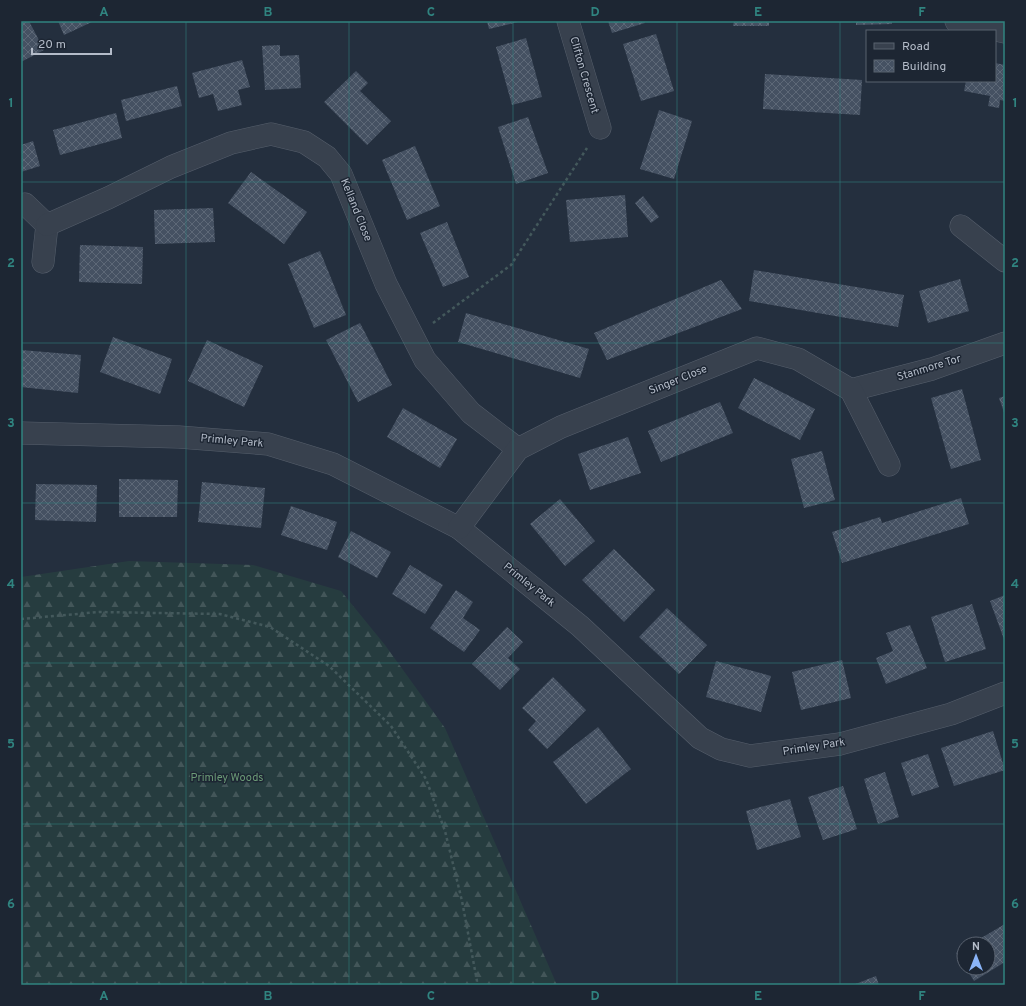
<svg xmlns="http://www.w3.org/2000/svg" width="1026" height="1006" font-family="Overpass,sans-serif">
	<style>
		.forest { fill: url(#forest-firs) }
		.building { fill: url(#building-cross-hatch) }
		.lines { fill: none; stroke-linecap: round; stroke-linejoin: round }
		.minor-casing { stroke: #565f6c; stroke-width: 23 }
		.path { stroke: #44595c; stroke-width: 2.5; stroke-dasharray: 3 3; stroke-linecap: butt }
		.minor { stroke: #38414e; stroke-width: 22 }
		.grid { fill: none; stroke: #308480; stroke-width: 1; stroke-opacity: 0.55 }
		.labels { text-anchor: middle; dominant-baseline: central; stroke-width: 3; stroke-linejoin: round; paint-order: stroke }
		.street-label { font-size: 11px; fill: #b4bcc9; stroke: #1d2633 }
		.park-label { font-size: 11px; fill: #6b9a76; stroke: #1d2633 }
		.neatline { fill: none; stroke: #308480; stroke-width: 1.5 }
		.grid-label { font-size: 13px; text-anchor: middle; font-weight: bold; fill: #308480 }
	</style>
	<defs>
		<pattern id="forest-firs" width="22" height="20" patternUnits="userSpaceOnUse"><rect width="22" height="20" fill="#263c3f"/><path d="M5 1l3.5 6h-7zM16 11l3.5 6h-7z" fill="#435659"/></pattern>
		<pattern id="building-cross-hatch" width="8" height="8" patternUnits="userSpaceOnUse"><rect width="8" height="8" fill="#455162"/><path d="M0 0l8 8M0 8l8-8" fill="none" stroke="#5d6877"/></pattern>
	</defs>
	<rect width="100%" height="100%" fill="#242f3e"/>
	<polygon class="forest" points="129,561 253,565 341,591 385,645 445,728 557,985 21,985 21,577"/>
	<g class="building">
		<polygon points="21,21 29,21 44,50 21,62"/>
		<polygon points="58,21 94,21 64,35"/>
		<polygon points="487,21 518,21 518,22 489,29"/>
		<polygon points="608,21 644,21 645,23 612,33"/>
		<polygon points="734,21 769,21 769,26 733,26"/>
		<polygon points="856,21 892,21 892,24 856,25"/>
		<polygon points="656,34 674,91 641,101 623,44"/>
		<polygon points="526,38 542,97 512,105 496,47"/>
		<polygon points="280,45 280,56 299,55 301,88 265,90 262,46"/>
		<polygon points="242,60 250,87 238,90 242,105 218,111 213,94 199,98 192,73"/>
		<polygon points="995,63 1005,65 1005,101 1000,100 999,108 988,106 990,96 964,91 966,81 995,81"/>
		<polygon points="356,71 368,83 360,91 391,121 367,145 324,102"/>
		<polygon points="765,74 862,80 860,115 763,109"/>
		<polygon points="177,86 182,106 126,121 121,100"/>
		<polygon points="659,110 692,121 674,179 640,169"/>
		<polygon points="116,113 122,138 60,155 53,130"/>
		<polygon points="528,117 548,173 516,184 498,127"/>
		<polygon points="33,141 40,166 21,172 21,145"/>
		<polygon points="415,146 440,206 407,220 382,160"/>
		<polygon points="251,172 307,212 284,244 228,203"/>
		<polygon points="625,195 628,237 570,242 566,200"/>
		<polygon points="643,196 659,217 651,223 635,203"/>
		<polygon points="213,208 215,242 155,244 154,210"/>
		<polygon points="447,222 469,277 443,287 420,233"/>
		<polygon points="80,245 143,247 142,284 79,282"/>
		<polygon points="320,251 346,315 314,328 288,264"/>
		<polygon points="754,270 904,295 898,327 749,301"/>
		<polygon points="960,279 969,311 928,323 919,291"/>
		<polygon points="721,280 742,309 607,360 594,333"/>
		<polygon points="466,313 589,349 580,378 458,342"/>
		<polygon points="360,323 392,385 358,402 326,340"/>
		<polygon points="113,337 172,359 160,394 100,372"/>
		<polygon points="207,340 263,366 244,407 188,381"/>
		<polygon points="21,350 81,355 78,393 21,387"/>
		<polygon points="754,378 815,409 800,440 738,408"/>
		<polygon points="962,389 981,460 951,469 931,398"/>
		<polygon points="1005,396 1005,415 999,398"/>
		<polygon points="720,402 733,433 661,462 648,431"/>
		<polygon points="403,408 457,439 440,468 387,437"/>
		<polygon points="628,437 641,473 590,490 578,454"/>
		<polygon points="822,451 835,500 804,508 791,459"/>
		<polygon points="119,479 178,480 177,517 119,517"/>
		<polygon points="202,482 265,488 261,528 198,522"/>
		<polygon points="36,484 97,485 96,522 35,520"/>
		<polygon points="961,498 969,524 842,563 832,532 880,517 882,523"/>
		<polygon points="560,499 595,541 565,566 530,524"/>
		<polygon points="291,506 337,522 327,550 281,535"/>
		<polygon points="351,531 391,552 377,578 338,557"/>
		<polygon points="614,549 655,590 624,622 582,580"/>
		<polygon points="410,565 443,585 425,614 392,594"/>
		<polygon points="456,590 473,602 463,618 480,630 464,652 430,628"/>
		<polygon points="1005,595 1005,642 990,601"/>
		<polygon points="972,604 986,649 945,662 931,617"/>
		<polygon points="667,608 707,645 679,674 639,637"/>
		<polygon points="910,625 927,668 886,684 876,658 893,651 886,633"/>
		<polygon points="507,627 523,642 508,658 520,669 500,690 472,664"/>
		<polygon points="842,660 851,698 801,710 792,672"/>
		<polygon points="716,661 771,676 761,712 706,697"/>
		<polygon points="553,677 586,710 547,749 528,730 536,721 522,708"/>
		<polygon points="598,727 631,769 586,804 553,762"/>
		<polygon points="993,731 1005,770 954,786 941,748"/>
		<polygon points="928,754 939,787 912,796 901,763"/>
		<polygon points="885,772 899,817 878,824 864,779"/>
		<polygon points="843,786 857,829 823,840 808,797"/>
		<polygon points="790,799 801,837 757,850 746,811"/>
		<polygon points="1005,924 1005,962 974,981 966,968 988,968 988,944 971,944"/>
		<polygon points="964,948 964,965 956,953"/>
		<polygon points="876,976 879,985 853,985"/>
	</g>
	<g class="lines">
		<g class="minor-casing">
			<g id="minor">
				<polyline points="568,21 600,128"/>
				<polyline points="956,21 1005,32"/>
				<polyline points="25,204 47,225 43,262"/>
				<polyline points="47,225 108,198 171,167 231,143 271,134 304,142 327,157 341,174 386,284 425,360 471,413 518,449"/>
				<polyline points="961,226 1005,261"/>
				<polyline points="851,390 932,369 1005,343"/>
				<polyline points="21,433 179,437 268,444 333,464 459,528 580,626 700,738 721,749 750,756 840,744 951,714 1005,693"/>
				<polyline points="459,528 518,449 561,427 757,348 798,359 851,390 889,465"/>
			</g>
		</g>
		<g class="path">
			<polyline points="433,323 511,265 587,148"/>
			<polyline points="21,619 99,612 220,614 270,627 329,666 391,726 426,779 445,831 462,901 477,981 476,985"/>
		</g>
		<use href="#minor" class="minor"/>
	</g>
	<path class="grid" d="M186,21v964M349,21v964M513,21v964M677,21v964M840,21v964M21,182h984M21,343h984M21,503h984M21,663h984M21,824h984"/>
	<g class="labels">
		<g class="street-label">
			<text transform="translate(584 75) rotate(74)">Clifton Crescent</text>
			<text transform="translate(356 210) rotate(68)">Kelland Close</text>
			<text transform="translate(929 368) rotate(-17)">Stanmore Tor</text>
			<text transform="translate(678 380) rotate(-22)">Singer Close</text>
			<text transform="translate(232 441) rotate(5)">Primley Park</text>
			<text transform="translate(529 585) rotate(39)">Primley Park</text>
			<text transform="translate(814 747) rotate(-9)">Primley Park</text>
		</g>
		<g class="park-label">
			<text x="227" y="778">Primley Woods</text>
		</g>
	</g>
	<rect width="1026" height="1006" fill="none" stroke="#1d2633" stroke-width="44"/>
	<rect x="866" y="30" width="130" height="52" fill="#1d2633" stroke="#59626f"/>
	<rect x="874" y="43" width="20" height="6" fill="#38414e" stroke="#59626f"/>
	<text x="902" y="50" font-size="12" fill="#b4bcc9">Road</text>
	<rect x="874" y="60" width="20" height="12" fill="url(#building-cross-hatch)" stroke="#59626f"/>
	<text x="902" y="70" font-size="12" fill="#b4bcc9">Building</text>
	<g transform="translate(976 956)"><circle r="19" fill="#1d2633" stroke="#59626f"/>
	<path d="M0-3L7 15L0 10L-7 15Z" fill="#8ab4f8"/>
	<text y="-6" font-size="11" font-weight="bold" text-anchor="middle" fill="#b4bcc9">N</text>
	</g>
	<path d="M32 48v6h79v-6" fill="none" stroke="#b4bcc9" stroke-width="2"/>
	<text x="38" y="48" font-size="12" fill="#b4bcc9" stroke="#1d2633" stroke-width="3" paint-order="stroke">20 m</text>
	<rect x="22" y="22" width="982" height="962" class="neatline"/>
	<g class="grid-label">
		<text x="104" y="16">A</text>
		<text x="268" y="16">B</text>
		<text x="431" y="16">C</text>
		<text x="595" y="16">D</text>
		<text x="758" y="16">E</text>
		<text x="922" y="16">F</text>
		<text x="11" y="107">1</text>
		<text x="1015" y="107">1</text>
		<text x="11" y="267">2</text>
		<text x="1015" y="267">2</text>
		<text x="11" y="427">3</text>
		<text x="1015" y="427">3</text>
		<text x="11" y="588">4</text>
		<text x="1015" y="588">4</text>
		<text x="11" y="748">5</text>
		<text x="1015" y="748">5</text>
		<text x="11" y="908">6</text>
		<text x="1015" y="908">6</text>
		<text x="104" y="1000">A</text>
		<text x="268" y="1000">B</text>
		<text x="431" y="1000">C</text>
		<text x="595" y="1000">D</text>
		<text x="758" y="1000">E</text>
		<text x="922" y="1000">F</text>
	</g>
</svg>
